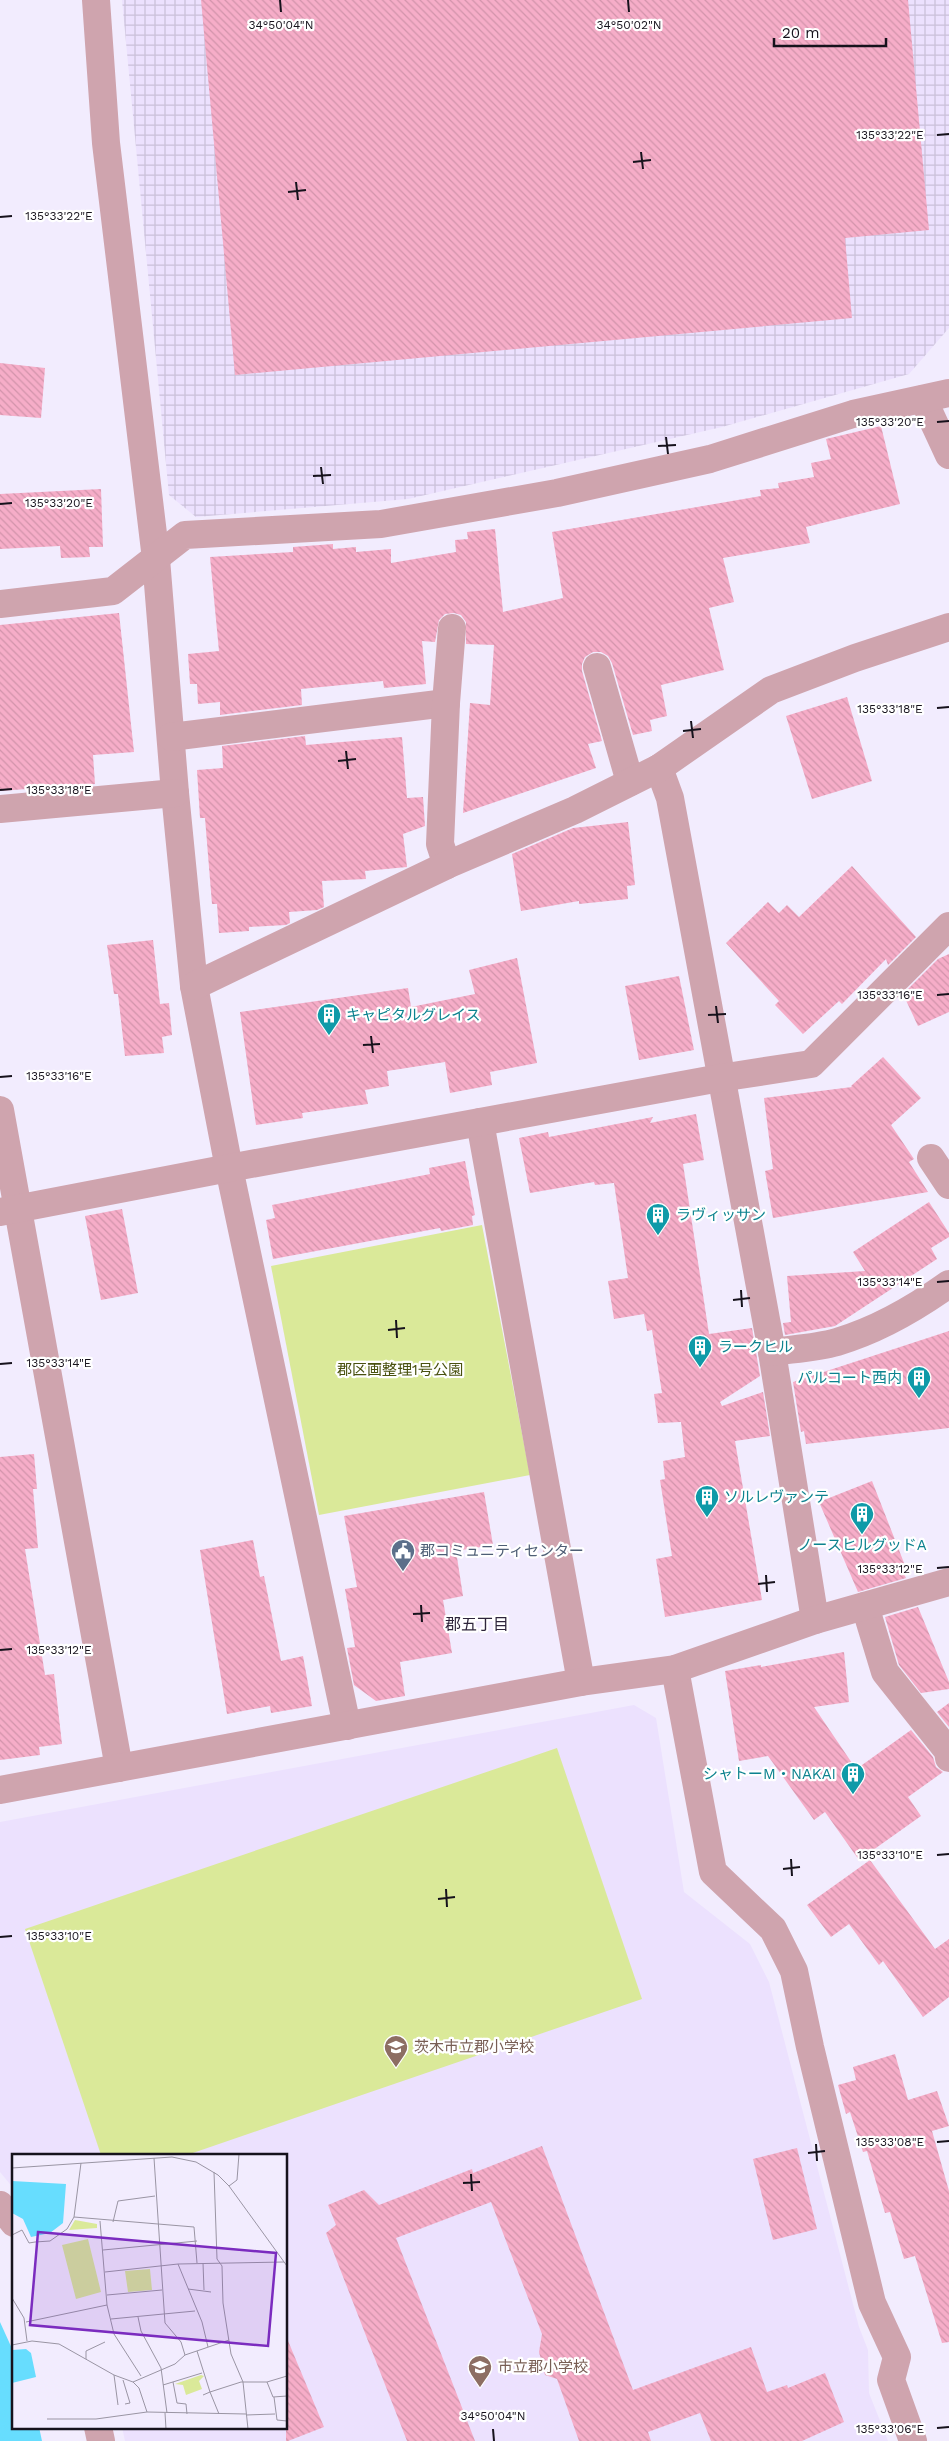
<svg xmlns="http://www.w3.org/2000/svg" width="949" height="2441" font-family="'Work Sans','Noto Sans JP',sans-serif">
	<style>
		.built { fill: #ece1fe }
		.industrial { fill: url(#industrial-grid) }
		.green { fill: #dae999 }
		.water { fill: #67ddfe }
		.building { fill: url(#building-back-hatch) }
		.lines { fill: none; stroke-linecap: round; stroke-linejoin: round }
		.minor { stroke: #cfa4ae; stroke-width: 28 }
		.ticks { fill: none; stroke: #16121c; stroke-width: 2 }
		.labels { text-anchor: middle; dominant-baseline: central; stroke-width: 4.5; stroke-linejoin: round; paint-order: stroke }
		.culture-label { font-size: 15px; fill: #0d838f; stroke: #fff; text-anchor: start }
		.park-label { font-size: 15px; fill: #49510f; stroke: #fff }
		.service-label { font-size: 15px; fill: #4e5e75; stroke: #fff; text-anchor: start }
		.education-label { font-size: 15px; fill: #785e54; stroke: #fff; text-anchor: start }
		.neighbourhood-label { font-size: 16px; fill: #2e253b; stroke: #fff }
		.inset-road { fill: none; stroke: #9a95a4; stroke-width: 1 }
		.view { fill: #7b2cbf; fill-opacity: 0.15; stroke: #7b2cbf; stroke-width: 2.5 }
		.inset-edge { fill: none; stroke: #16121c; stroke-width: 2.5 }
		.ticks-label { font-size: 12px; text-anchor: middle; fill: #16121c; stroke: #fff; stroke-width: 4.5; stroke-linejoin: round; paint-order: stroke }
	</style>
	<defs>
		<pattern id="industrial-grid" width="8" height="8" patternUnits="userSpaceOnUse" patternTransform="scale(1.25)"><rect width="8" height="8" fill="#ece1fe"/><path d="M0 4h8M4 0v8" fill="none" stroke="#cac0d9"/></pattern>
		<pattern id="building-back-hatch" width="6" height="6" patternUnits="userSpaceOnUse" patternTransform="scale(1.25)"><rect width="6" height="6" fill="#f6adc8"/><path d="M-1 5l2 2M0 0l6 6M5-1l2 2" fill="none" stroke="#d294ab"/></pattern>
	</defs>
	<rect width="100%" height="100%" fill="#f2ecfe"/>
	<polygon class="built" points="634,1705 656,1718 684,1892 750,1944 769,1982 859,2327 868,2350 869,2393 888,2441 125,2441 122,2427 286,2427 286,2155 14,2155 14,2189 0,2172 0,1822"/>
	<polygon class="industrial" points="122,0 949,0 949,328 909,374 722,427 408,499 196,517 169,495"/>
	<g class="green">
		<polygon points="482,1225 530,1475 319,1515 271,1266"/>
		<polygon points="557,1748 642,1999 187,2155 101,2155 25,1929"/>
	</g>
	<polygon class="water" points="0,2322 14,2353 14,2427 39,2427 42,2441 0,2441"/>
	<g class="building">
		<polygon points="201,0 908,0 929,230 845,238 852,318 235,375"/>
		<polygon points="0,363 45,368 41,418 0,415"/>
		<polygon points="881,426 900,504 806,527 810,543 723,558 734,602 709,608 724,670 661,685 667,716 650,720 652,731 633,735 612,663 608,656 601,652 593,652 585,657 582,664 582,671 602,741 588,744 596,768 463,813 470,703 490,705 494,645 466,644 466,622 461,615 454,613 445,614 439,620 435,642 422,641 426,684 384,688 383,681 301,689 302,705 220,715 220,702 198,704 197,684 190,684 188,654 219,651 210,557 293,552 293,547 333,544 333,549 356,547 356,552 391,549 391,563 456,552 455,540 468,539 467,532 495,529 503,612 563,598 552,532 761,496 760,490 779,488 778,483 814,477 811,463 831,459 826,439"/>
		<polygon points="101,489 103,547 89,547 90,557 61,558 60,546 0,549 0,494"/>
		<polygon points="119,613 134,752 93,755 95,784 0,791 0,625"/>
		<polygon points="847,697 872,781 812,799 786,716"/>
		<polygon points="305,736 306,745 402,737 407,798 423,797 425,826 403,834 407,867 365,871 366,879 322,881 324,907 317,910 289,912 290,923 286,925 249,927 249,931 219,933 217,904 212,904 205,818 200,818 197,770 223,768 222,746"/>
		<polygon points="628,822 635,885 627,886 628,899 579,904 579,901 521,911 512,854 573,828"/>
		<polygon points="852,866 916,937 888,965 886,959 842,1004 839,1001 803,1034 775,1005 779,1001 726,943 768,902 779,913 787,905 799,917"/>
		<polygon points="153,940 160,1004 169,1003 172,1035 162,1037 164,1053 125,1056 118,994 114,994 107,945"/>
		<polygon points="949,954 949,1012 918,1026 903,994 938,959"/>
		<polygon points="517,958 537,1063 490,1072 492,1085 450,1093 445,1062 387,1071 389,1086 365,1090 368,1104 302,1113 303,1118 256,1125 240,1012 408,988 411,1007 475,994 469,970"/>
		<polygon points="679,976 694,1050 639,1060 625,986"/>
		<polygon points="883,1057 921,1098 891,1125 914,1159 909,1162 928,1192 773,1218 765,1171 773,1169 764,1098 852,1087 851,1086"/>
		<polygon points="696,1114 704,1160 683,1164 709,1334 752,1328 760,1376 720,1402 722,1406 763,1392 770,1436 735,1441 762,1600 665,1617 656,1559 672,1556 660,1480 665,1479 663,1461 685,1457 681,1422 658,1423 654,1394 662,1393 652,1330 647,1331 644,1314 614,1319 608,1281 628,1278 614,1183 595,1185 594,1182 530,1193 519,1138 548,1132 549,1137 653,1117 650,1123"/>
		<polygon points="465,1161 475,1215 472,1216 473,1225 441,1231 440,1228 273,1259 266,1220 275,1218 272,1205 430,1174 429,1168"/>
		<polygon points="929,1202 949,1233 949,1237 931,1248 937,1259 835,1326 785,1335 783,1323 791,1322 787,1276 865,1271 853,1252"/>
		<polygon points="122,1209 138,1293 101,1300 85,1216"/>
		<polygon points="949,1331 949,1428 806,1444 804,1431 801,1432 793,1382"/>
		<polygon points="34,1454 37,1489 33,1489 38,1548 25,1549 45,1675 54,1674 62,1744 39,1747 40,1755 0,1760 0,1457"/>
		<polygon points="872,1481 906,1568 902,1570 906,1578 858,1592 819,1502"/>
		<polygon points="484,1492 493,1545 456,1551 463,1596 443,1600 452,1653 400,1662 405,1696 376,1701 354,1685 347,1648 355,1647 345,1589 357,1587 344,1516"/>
		<polygon points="253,1540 260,1577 264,1576 281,1661 303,1656 312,1706 271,1713 270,1706 227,1714 200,1550"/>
		<polygon points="918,1607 949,1682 949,1689 921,1693 899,1665 885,1617"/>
		<polygon points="844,1652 849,1702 814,1707 854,1766 855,1770 911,1730 933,1757 936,1767 943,1772 908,1797 921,1816 859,1860 825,1812 814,1820 768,1756 739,1761 725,1671 761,1665 761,1667"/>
		<polygon points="949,1703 949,1727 937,1712"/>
		<polygon points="870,1860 935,1949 949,1939 949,1997 923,2017 883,1961 879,1965 849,1924 831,1937 807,1905"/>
		<polygon points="895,2054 908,2100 937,2091 949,2126 932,2131 949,2191 949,2342 942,2343 915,2256 904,2259 890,2212 885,2213 867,2151 863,2152 850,2112 846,2114 838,2085 856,2080 853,2067"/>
		<polygon points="542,2146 633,2390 751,2347 767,2392 787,2385 788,2388 825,2373 844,2422 802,2441 711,2441 700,2413 648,2432 651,2441 579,2441 557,2379 545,2375 539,2352 542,2334 491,2202 396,2238 475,2441 407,2441 326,2233 336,2225 328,2205 364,2190 379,2205 472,2169 473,2173"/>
		<polygon points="797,2148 817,2229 773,2240 753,2159"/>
		<polygon points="286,2336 324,2427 288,2441 286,2441"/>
	</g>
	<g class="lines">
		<g class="minor">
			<polyline points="96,0 106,143 156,559 175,793 194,986 229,1168 347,1726"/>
			<polyline points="923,399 949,455"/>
			<polyline points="0,604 113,591 185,535 381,524 557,493 710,459 853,414 949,393"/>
			<polyline points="597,667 630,782"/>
			<polyline points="171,737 446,703"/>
			<polyline points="659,768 670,798 772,1352 815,1620"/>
			<polyline points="0,809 175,793"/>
			<polyline points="447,865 440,844 446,703 452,628"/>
			<polyline points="194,986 447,865 575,810 659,768 771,690 855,658 949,627"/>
			<polyline points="0,1110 119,1768"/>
			<polyline points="480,1122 581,1682"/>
			<polyline points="931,1158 949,1185"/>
			<polyline points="0,1212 229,1168 720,1078 811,1064 949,926"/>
			<path d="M772,1352c21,-3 44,-4 65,-10 41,-12 77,-33 112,-58"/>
			<polyline points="865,1606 885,1672 948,1751 949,1758"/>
			<polyline points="675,1669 713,1872 773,1929 794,1971 810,2047 872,2303 897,2357 891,2380 913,2441"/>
			<polyline points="0,1790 581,1682 675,1669 815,1620 949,1582"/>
			<polyline points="0,2205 14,2223"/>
			<polyline points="98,2427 101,2441"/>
		</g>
	</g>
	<path class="ticks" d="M280,0l1,12M628,0l1,12M937,135l12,-1M641,152l2,17M633,162l18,-2M296,182l2,18M288,192l18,-2M0,217l12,-1M937,422l12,-1M666,437l2,17M658,446l18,-1M321,467l2,17M313,476l18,-1M0,504l12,-1M937,708l12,-1M691,721l2,17M683,731l18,-2M346,751l2,18M338,761l18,-2M0,790l12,-1M937,995l12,-1M716,1006l2,17M708,1015l18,-1M371,1036l2,17M363,1045l17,-1M0,1077l12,-1M937,1282l12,-1M741,1290l1,17M733,1300l17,-2M396,1320l1,18M388,1330l17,-2M0,1364l12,-1M937,1568l12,-1M766,1575l1,17M758,1584l17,-2M421,1605l1,17M413,1614l17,-1M0,1650l12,-1M937,1855l12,-1M791,1859l1,17M783,1869l17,-2M446,1889l1,18M438,1899l17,-2M0,1937l12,-1M937,2142l12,-1M816,2144l1,17M808,2153l17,-2M471,2174l1,17M463,2183l17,-1M937,2428l12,-1M493,2429l1,12"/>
	<defs>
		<g id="building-pin" transform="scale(1.25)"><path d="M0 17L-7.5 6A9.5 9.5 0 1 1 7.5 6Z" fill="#0f9aa8" stroke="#fff"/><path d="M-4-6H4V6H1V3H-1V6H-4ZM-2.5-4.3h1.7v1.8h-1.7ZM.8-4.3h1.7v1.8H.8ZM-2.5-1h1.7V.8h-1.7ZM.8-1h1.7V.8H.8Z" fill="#fff"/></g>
		<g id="civic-pin" transform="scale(1.25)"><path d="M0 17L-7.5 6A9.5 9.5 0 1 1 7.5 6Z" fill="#5c6f8a" stroke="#fff"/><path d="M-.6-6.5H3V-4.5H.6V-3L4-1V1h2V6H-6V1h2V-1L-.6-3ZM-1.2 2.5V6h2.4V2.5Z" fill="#fff"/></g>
		<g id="school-pin" transform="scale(1.25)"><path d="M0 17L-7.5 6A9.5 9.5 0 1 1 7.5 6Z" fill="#8d6e63" stroke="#fff"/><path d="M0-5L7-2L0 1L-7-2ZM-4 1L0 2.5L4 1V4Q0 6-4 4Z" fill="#fff"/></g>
	</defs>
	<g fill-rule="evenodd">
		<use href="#building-pin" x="329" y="1015"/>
		<use href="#building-pin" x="658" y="1215"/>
		<use href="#building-pin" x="700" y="1347"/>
		<use href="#building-pin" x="919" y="1378"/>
		<use href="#building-pin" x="707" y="1497"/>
		<use href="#building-pin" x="862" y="1514"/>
		<use href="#civic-pin" x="403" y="1551"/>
		<use href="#building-pin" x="853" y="1774"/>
		<use href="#school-pin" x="396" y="2047"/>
		<use href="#school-pin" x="480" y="2367"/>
	</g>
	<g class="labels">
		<g class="culture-label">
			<text x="346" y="1015">キャピタルグレイス</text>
			<text x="676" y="1215">ラヴィッサン</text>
			<text x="718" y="1347">ラークヒル</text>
			<text x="902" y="1378" text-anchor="end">パルコート西内</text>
			<text x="724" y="1497">ソルレヴァンテ</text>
			<text x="862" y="1545" text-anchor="middle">ノースヒルグッドA</text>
			<text x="836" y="1774" text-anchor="end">シャトーM・NAKAI</text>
		</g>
		<g class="park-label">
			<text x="400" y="1370">郡区画整理1号公園</text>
		</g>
		<g class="service-label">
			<text x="420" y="1551">郡コミュニティセンター</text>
		</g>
		<g class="education-label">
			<text x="414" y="2047">茨木市立郡小学校</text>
			<text x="498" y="2367">市立郡小学校</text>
		</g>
		<g class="neighbourhood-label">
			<text x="477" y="1624">郡五丁目</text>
		</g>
	</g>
	<g transform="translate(12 2154)">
		<rect width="275" height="275" fill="#f2ecfe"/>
		<path d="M63,66l22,4v4l-28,2zM76,85l13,53 -25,7 -14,-54zM138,115l2,21 -24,2 -3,-21zM189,221l3,1 -5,5 3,8 -16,6 -3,-10 -8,-1z" fill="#dae999"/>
		<path d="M0,27l54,3 -3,39 -13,10 -19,4 -8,-18 -11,-6zM14,195l5,4 5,24 -24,6v-33z" fill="#67ddfe"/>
		<path class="inset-road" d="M142,4l11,165 16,19 4,13M0,14l160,-11 24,5 22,13 11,11 58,80M202,18l3,87 5,7 1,37 8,51 12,28 5,47M217,32l8,-6 2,-26M62,63l120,10 3,36M88,67l7,84 7,29 27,42M101,68l5,-21 37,-5M0,81l10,-5 7,13 6,-1 15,-1 17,-12 7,-12 7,-54M91,96l94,-9M191,109l1,27M166,110l24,58 6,25M93,118l73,-8 106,-2M176,135l23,3M95,141l55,-5M0,144l12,20 3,23M126,163l3,14 20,37 6,45M99,165l84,-8M14,168l81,-17M0,191l20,-4 27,3 55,31 19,7 42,-18 10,-9 44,-15M185,197l13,41 31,-10h26l20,-6M74,205v-8l19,-9M102,221l4,30M111,226l7,23 -5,1M121,228l6,6 8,24M161,228l4,21 9,1 1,10M255,228l6,15 14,-1M151,231l39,-12M191,241l7,-3 9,22M262,243l3,23 10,1M153,259l1,16M234,261l29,-1M35,265h49l51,-7 99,2"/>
		<path class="view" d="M26,78l238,21 -8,93 -238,-21z"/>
		<rect width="275" height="275" class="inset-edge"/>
	</g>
	<g class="ticks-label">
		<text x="281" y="29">34°50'04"N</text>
		<text x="629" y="29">34°50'02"N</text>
		<text x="890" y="139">135°33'22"E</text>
		<text x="59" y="220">135°33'22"E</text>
		<text x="890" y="426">135°33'20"E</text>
		<text x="59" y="507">135°33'20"E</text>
		<text x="890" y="713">135°33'18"E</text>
		<text x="59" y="794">135°33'18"E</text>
		<text x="890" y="999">135°33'16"E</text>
		<text x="59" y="1080">135°33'16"E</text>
		<text x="890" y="1286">135°33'14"E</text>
		<text x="59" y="1367">135°33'14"E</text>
		<text x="890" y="1573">135°33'12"E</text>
		<text x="59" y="1654">135°33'12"E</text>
		<text x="890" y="1859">135°33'10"E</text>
		<text x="59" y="1940">135°33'10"E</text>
		<text x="890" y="2146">135°33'08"E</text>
		<text x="493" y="2420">34°50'04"N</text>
		<text x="890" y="2433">135°33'06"E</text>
	</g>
	<path d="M774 38v8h112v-8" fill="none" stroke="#16121c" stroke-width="2.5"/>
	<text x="782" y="38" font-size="15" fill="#16121c" stroke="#ffffff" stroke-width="4" paint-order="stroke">20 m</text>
</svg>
